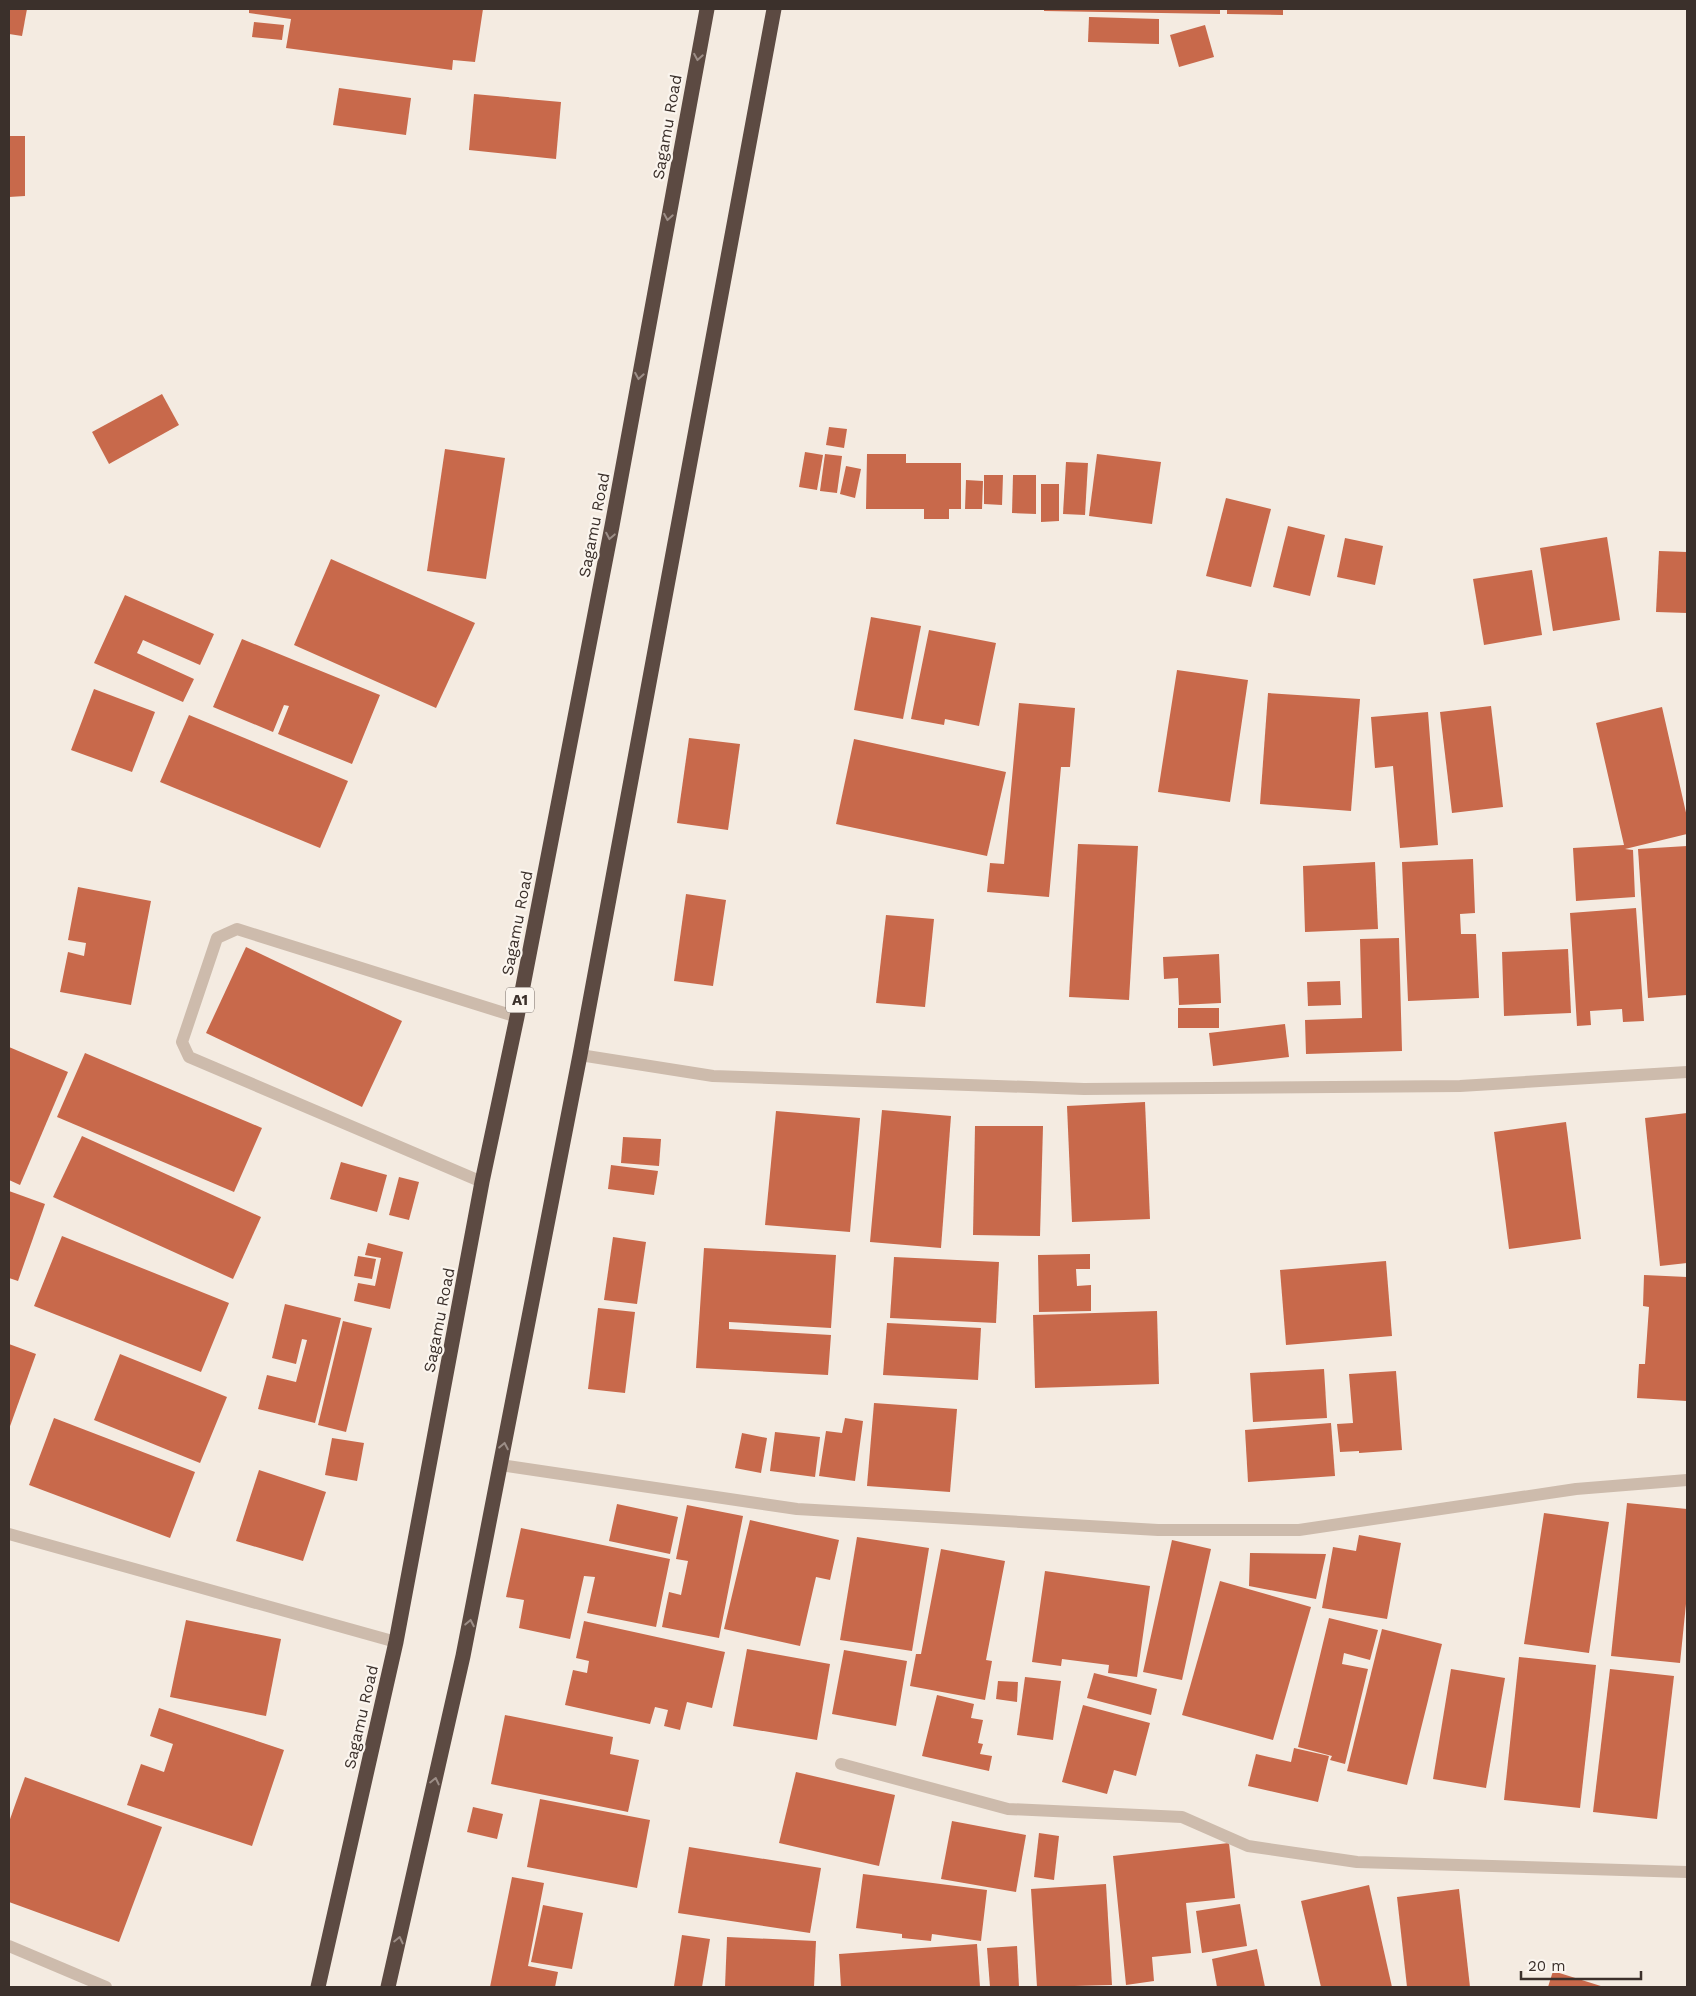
<svg xmlns="http://www.w3.org/2000/svg" width="1696" height="1996" font-family="'Work Sans',sans-serif">
	<style>
		.building { fill: #c8694b }
		.lines { fill: none; stroke-linecap: round; stroke-linejoin: round }
		.lane { stroke: #cdbbac; stroke-width: 12 }
		.street { stroke: #cdbbac; stroke-width: 12 }
		.highway { stroke: #5c4a42; stroke-width: 15 }
		.oneway { stroke: #9c8e87 }
		.labels { text-anchor: middle; dominant-baseline: central; stroke-width: 4.5; stroke-linejoin: round; paint-order: stroke }
		.shield { fill: #fbf5ee; stroke: #756b66; stroke-width: 1 }
		.shield-label { font-size: 15px; font-weight: bold; fill: #3b302b }
		.street-label { font-size: 16px; fill: #3b302b; stroke: #fbf5ee }
	</style>
	<rect width="100%" height="100%" fill="#f4ebe1"/>
	<g class="building">
		<polygon points="9,9 27,9 22,36 9,34"/>
		<polygon points="249,9 483,9 475,62 453,60 452,70 286,48 291,19 249,13"/>
		<polygon points="1044,9 1220,9 1220,14 1044,11"/>
		<polygon points="1227,9 1283,9 1283,15 1227,14"/>
		<polygon points="1089,17 1159,19 1159,44 1088,42"/>
		<polygon points="254,22 284,25 282,40 252,37"/>
		<polygon points="1205,25 1214,57 1179,67 1170,35"/>
		<polygon points="339,88 411,98 406,135 333,125"/>
		<polygon points="474,94 561,102 556,159 469,150"/>
		<polygon points="9,136 25,136 25,196 9,197"/>
		<polygon points="162,394 179,425 109,464 92,432"/>
		<polygon points="829,427 847,429 844,448 826,445"/>
		<polygon points="445,449 505,458 486,579 427,571"/>
		<polygon points="805,452 823,455 817,490 799,487"/>
		<polygon points="825,454 842,456 837,493 820,491"/>
		<polygon points="867,454 906,454 906,463 961,463 961,509 949,509 949,519 924,519 924,509 866,509"/>
		<polygon points="1097,454 1161,462 1152,524 1089,516"/>
		<polygon points="1066,462 1088,463 1085,515 1063,514"/>
		<polygon points="846,466 861,469 855,498 840,494"/>
		<polygon points="984,475 1003,475 1002,505 984,504"/>
		<polygon points="1013,475 1036,475 1036,514 1012,513"/>
		<polygon points="966,480 983,481 982,509 965,509"/>
		<polygon points="1041,484 1059,484 1059,521 1041,522"/>
		<polygon points="1226,498 1271,509 1251,587 1206,576"/>
		<polygon points="1288,526 1325,535 1310,596 1273,587"/>
		<polygon points="1607,537 1620,620 1553,631 1540,548"/>
		<polygon points="1345,538 1383,546 1375,585 1337,577"/>
		<polygon points="1659,551 1687,552 1687,613 1656,612"/>
		<polygon points="331,559 475,623 436,708 294,645"/>
		<polygon points="1532,570 1542,635 1484,645 1473,579"/>
		<polygon points="125,595 214,634 200,665 143,640 137,653 194,679 183,702 94,663"/>
		<polygon points="871,617 921,626 903,719 854,710"/>
		<polygon points="929,630 996,643 979,726 945,719 944,725 911,719"/>
		<polygon points="242,639 380,695 352,764 278,734 289,706 284,705 273,732 213,707"/>
		<polygon points="1177,670 1248,680 1230,802 1158,792"/>
		<polygon points="94,689 155,712 132,772 71,750"/>
		<polygon points="1268,693 1360,699 1351,811 1260,804"/>
		<polygon points="1019,703 1075,708 1070,767 1061,767 1049,897 987,892 990,863 1004,864"/>
		<polygon points="1491,706 1503,807 1452,813 1440,712"/>
		<polygon points="1662,707 1687,817 1687,834 1625,849 1633,850 1635,897 1576,901 1573,848 1624,845 1596,723"/>
		<polygon points="1428,712 1438,845 1400,848 1393,766 1375,768 1371,717"/>
		<polygon points="189,715 348,781 320,848 160,782"/>
		<polygon points="689,738 740,744 728,830 677,823"/>
		<polygon points="854,739 1006,772 987,856 836,824"/>
		<polygon points="1078,844 1138,846 1129,1000 1069,997"/>
		<polygon points="1687,846 1687,995 1648,998 1638,849"/>
		<polygon points="1473,859 1475,913 1460,914 1461,934 1476,934 1479,998 1408,1001 1402,862"/>
		<polygon points="1375,862 1378,929 1305,932 1303,866"/>
		<polygon points="78,887 151,901 131,1005 60,992 68,952 84,956 86,943 68,940"/>
		<polygon points="686,894 726,900 713,986 674,981"/>
		<polygon points="1636,908 1644,1021 1623,1022 1622,1009 1590,1011 1591,1025 1577,1026 1570,913"/>
		<polygon points="886,915 934,919 925,1007 876,1003"/>
		<polygon points="1399,938 1402,1051 1306,1054 1305,1020 1362,1018 1360,939"/>
		<polygon points="246,947 402,1021 362,1107 206,1033"/>
		<polygon points="1568,949 1571,1013 1504,1016 1502,952"/>
		<polygon points="1219,954 1221,1003 1179,1005 1178,978 1164,979 1163,957"/>
		<polygon points="1340,981 1341,1005 1308,1006 1307,982"/>
		<rect x="1178" y="1008" width="41" height="20"/>
		<polygon points="1285,1024 1289,1057 1213,1066 1209,1033"/>
		<polygon points="9,1047 68,1072 20,1185 9,1180"/>
		<polygon points="85,1053 262,1128 234,1192 57,1117"/>
		<polygon points="1145,1102 1150,1219 1072,1222 1067,1106"/>
		<polygon points="882,1110 951,1116 941,1248 870,1242"/>
		<polygon points="776,1111 860,1118 850,1232 765,1225"/>
		<polygon points="1687,1113 1687,1263 1660,1266 1645,1118"/>
		<polygon points="1566,1122 1581,1239 1509,1249 1494,1132"/>
		<polygon points="975,1126 1043,1126 1040,1236 973,1235"/>
		<polygon points="82,1136 261,1217 233,1279 53,1197"/>
		<polygon points="623,1137 661,1139 659,1166 621,1163"/>
		<polygon points="341,1162 387,1175 377,1212 330,1199"/>
		<polygon points="611,1165 658,1171 654,1195 608,1189"/>
		<polygon points="399,1177 419,1182 409,1220 389,1215"/>
		<polygon points="9,1191 45,1204 18,1281 9,1278"/>
		<polygon points="62,1236 229,1303 201,1372 34,1306"/>
		<polygon points="613,1237 646,1242 637,1304 604,1300"/>
		<polygon points="368,1243 403,1252 390,1309 354,1301 358,1283 375,1286 381,1258 365,1255"/>
		<polygon points="704,1248 836,1255 831,1328 729,1322 729,1329 831,1335 828,1375 696,1368"/>
		<polygon points="1090,1254 1090,1269 1076,1269 1077,1286 1091,1285 1091,1311 1039,1312 1038,1255"/>
		<polygon points="358,1256 376,1259 372,1279 354,1276"/>
		<polygon points="894,1257 999,1262 996,1323 890,1318"/>
		<polygon points="1386,1261 1392,1336 1286,1345 1280,1270"/>
		<polygon points="1644,1275 1687,1277 1687,1401 1637,1398 1639,1364 1645,1364 1649,1307 1643,1306"/>
		<polygon points="285,1304 341,1318 315,1423 258,1409 267,1375 296,1382 307,1340 302,1339 296,1364 272,1358"/>
		<polygon points="598,1308 635,1312 625,1393 588,1389"/>
		<polygon points="1157,1311 1159,1384 1035,1388 1033,1315"/>
		<polygon points="343,1321 372,1328 346,1432 318,1425"/>
		<polygon points="887,1323 981,1328 978,1380 883,1375"/>
		<polygon points="9,1344 36,1354 9,1429"/>
		<polygon points="120,1354 227,1397 200,1463 94,1420"/>
		<polygon points="1324,1369 1327,1418 1253,1422 1250,1373"/>
		<polygon points="1396,1371 1402,1450 1359,1453 1359,1451 1340,1452 1337,1424 1353,1423 1349,1374"/>
		<polygon points="874,1403 957,1409 950,1492 867,1486"/>
		<polygon points="54,1418 195,1472 170,1538 29,1485"/>
		<polygon points="845,1418 863,1421 855,1481 819,1476 826,1431 842,1433"/>
		<polygon points="1331,1423 1335,1476 1248,1482 1245,1430"/>
		<polygon points="775,1432 820,1437 815,1477 770,1471"/>
		<polygon points="742,1433 767,1438 761,1473 735,1468"/>
		<polygon points="332,1438 364,1443 357,1481 325,1475"/>
		<polygon points="259,1470 326,1492 303,1561 236,1541"/>
		<polygon points="1627,1503 1687,1509 1687,1594 1680,1663 1611,1656"/>
		<polygon points="617,1504 678,1517 670,1554 609,1541"/>
		<polygon points="687,1505 743,1516 719,1638 662,1627 669,1592 681,1595 688,1561 676,1559"/>
		<polygon points="1544,1513 1609,1522 1589,1653 1524,1644"/>
		<polygon points="750,1520 839,1540 830,1580 816,1577 800,1646 724,1629"/>
		<polygon points="521,1528 670,1559 656,1627 587,1613 595,1577 584,1576 570,1639 519,1628 524,1600 506,1597"/>
		<polygon points="1359,1535 1401,1543 1387,1619 1322,1608 1333,1547 1356,1551"/>
		<polygon points="857,1537 929,1548 912,1651 840,1640"/>
		<polygon points="1172,1540 1211,1549 1182,1680 1143,1672"/>
		<polygon points="941,1549 1005,1561 986,1660 992,1661 985,1700 910,1686 916,1654 921,1654"/>
		<polygon points="1250,1553 1326,1554 1316,1599 1249,1586"/>
		<polygon points="1045,1571 1150,1586 1137,1677 1108,1673 1109,1665 1062,1659 1061,1666 1032,1662"/>
		<polygon points="1220,1581 1311,1607 1273,1740 1182,1715"/>
		<polygon points="1329,1618 1378,1630 1370,1660 1344,1653 1342,1664 1368,1669 1345,1764 1330,1760 1332,1756 1298,1747"/>
		<polygon points="186,1620 281,1639 266,1716 170,1697"/>
		<polygon points="584,1621 725,1652 712,1708 687,1702 680,1730 664,1726 668,1710 655,1707 650,1724 565,1705 573,1670 587,1673 589,1661 576,1658"/>
		<polygon points="1382,1629 1442,1644 1407,1785 1347,1771"/>
		<polygon points="747,1649 830,1664 817,1740 733,1726"/>
		<polygon points="844,1650 907,1661 896,1726 832,1714"/>
		<polygon points="1519,1657 1596,1665 1580,1808 1504,1800"/>
		<polygon points="1451,1669 1505,1678 1486,1788 1433,1779"/>
		<polygon points="1610,1669 1674,1676 1657,1819 1593,1812"/>
		<polygon points="1094,1673 1157,1689 1151,1715 1087,1698"/>
		<polygon points="1025,1677 1061,1681 1053,1740 1017,1735"/>
		<polygon points="998,1681 1018,1682 1017,1702 996,1699"/>
		<polygon points="937,1695 974,1704 971,1718 983,1720 978,1743 983,1744 980,1754 992,1756 989,1771 922,1756"/>
		<polygon points="1083,1705 1150,1723 1136,1776 1114,1770 1107,1794 1062,1782"/>
		<polygon points="159,1708 284,1750 252,1846 127,1805 141,1764 164,1772 173,1744 150,1736"/>
		<polygon points="505,1715 613,1737 610,1754 639,1760 628,1812 491,1784"/>
		<polygon points="1294,1748 1329,1756 1318,1802 1248,1786 1256,1754 1291,1762"/>
		<polygon points="796,1772 895,1795 879,1866 779,1843"/>
		<polygon points="25,1777 162,1827 119,1942 9,1902 9,1822"/>
		<polygon points="540,1799 650,1820 637,1888 527,1867"/>
		<polygon points="473,1807 503,1814 497,1839 467,1832"/>
		<polygon points="952,1821 1026,1835 1016,1892 941,1879"/>
		<polygon points="1039,1833 1059,1836 1054,1880 1034,1877"/>
		<polygon points="1229,1843 1235,1898 1186,1903 1191,1953 1152,1957 1154,1981 1126,1985 1113,1856"/>
		<polygon points="689,1847 821,1868 810,1933 678,1913"/>
		<polygon points="863,1874 987,1890 981,1941 932,1934 931,1941 902,1938 902,1934 856,1928"/>
		<polygon points="512,1877 544,1883 528,1966 558,1972 555,1987 490,1987"/>
		<polygon points="1106,1884 1112,1985 1037,1987 1031,1889"/>
		<polygon points="1369,1885 1392,1987 1321,1987 1301,1901"/>
		<polygon points="1459,1889 1470,1987 1407,1987 1397,1897"/>
		<polygon points="1240,1904 1247,1946 1202,1953 1196,1911"/>
		<polygon points="543,1905 583,1913 572,1969 531,1962"/>
		<polygon points="682,1935 710,1939 702,1987 674,1986"/>
		<polygon points="727,1937 816,1941 814,1987 725,1987"/>
		<polygon points="977,1944 980,1987 841,1987 839,1954"/>
		<polygon points="1017,1946 1019,1987 990,1987 987,1948"/>
		<polygon points="1257,1949 1265,1987 1217,1987 1212,1959"/>
		<polygon points="1553,1971 1604,1987 1548,1987"/>
	</g>
	<g class="lines">
		<polyline class="lane" points="482,1182 189,1057 182,1042 217,938 237,929 517,1017"/>
		<g class="street">
			<polyline points="580,1055 713,1076 1084,1089 1460,1086 1687,1072"/>
			<polyline points="500,1465 797,1509 1158,1530 1299,1530 1576,1489 1687,1480"/>
			<polyline points="9,1534 396,1642"/>
			<polyline points="841,1764 1008,1809 1182,1817 1248,1846 1357,1862 1687,1872"/>
			<polyline points="9,1946 106,1987"/>
		</g>
		<g class="highway">
			<polyline points="318,1987 396,1642 482,1182 517,1017 612,526 707,9"/>
			<polyline points="388,1987 463,1656 580,1055 774,9"/>
		</g>
	</g>
	<defs><path id="oneway-chevron" d="M-2-3.5L2.5 0L-2 3.5" fill="none" stroke-width="1.6" stroke-linecap="round" stroke-linejoin="round" transform="scale(1.25)"/></defs>
	<g class="oneway">
		<use href="#oneway-chevron" transform="translate(698 57) rotate(100)"/>
		<use href="#oneway-chevron" transform="translate(668 217) rotate(100)"/>
		<use href="#oneway-chevron" transform="translate(639 376) rotate(100)"/>
		<use href="#oneway-chevron" transform="translate(610 536) rotate(101)"/>
		<use href="#oneway-chevron" transform="translate(504 1446) rotate(-79)"/>
		<use href="#oneway-chevron" transform="translate(470 1623) rotate(-79)"/>
		<use href="#oneway-chevron" transform="translate(435 1781) rotate(-77)"/>
		<use href="#oneway-chevron" transform="translate(399 1940) rotate(-77)"/>
	</g>
	<g class="labels">
		<rect class="shield" x="506" y="987.5" width="28" height="25" rx="4"/>
		<g class="shield-label">
			<text x="520" y="1000">A1</text>
		</g>
		<g class="street-label">
			<text transform="translate(667 127) rotate(-80)">Sagamu Road</text>
			<text transform="translate(594 525) rotate(-79)">Sagamu Road</text>
			<text transform="translate(517 923) rotate(-79)">Sagamu Road</text>
			<text transform="translate(439 1320) rotate(-79)">Sagamu Road</text>
			<text transform="translate(361 1717) rotate(-77)">Sagamu Road</text>
		</g>
	</g>
	<rect width="1696" height="1996" fill="none" stroke="#3b302b" stroke-width="20"/>
	<path d="M1521 1971v8h120v-8" fill="none" stroke="#3b302b" stroke-width="2.5"/>
	<text x="1528" y="1971" font-size="15" fill="#3b302b" stroke="#fbf5ee" stroke-width="4" paint-order="stroke">20 m</text>
</svg>
